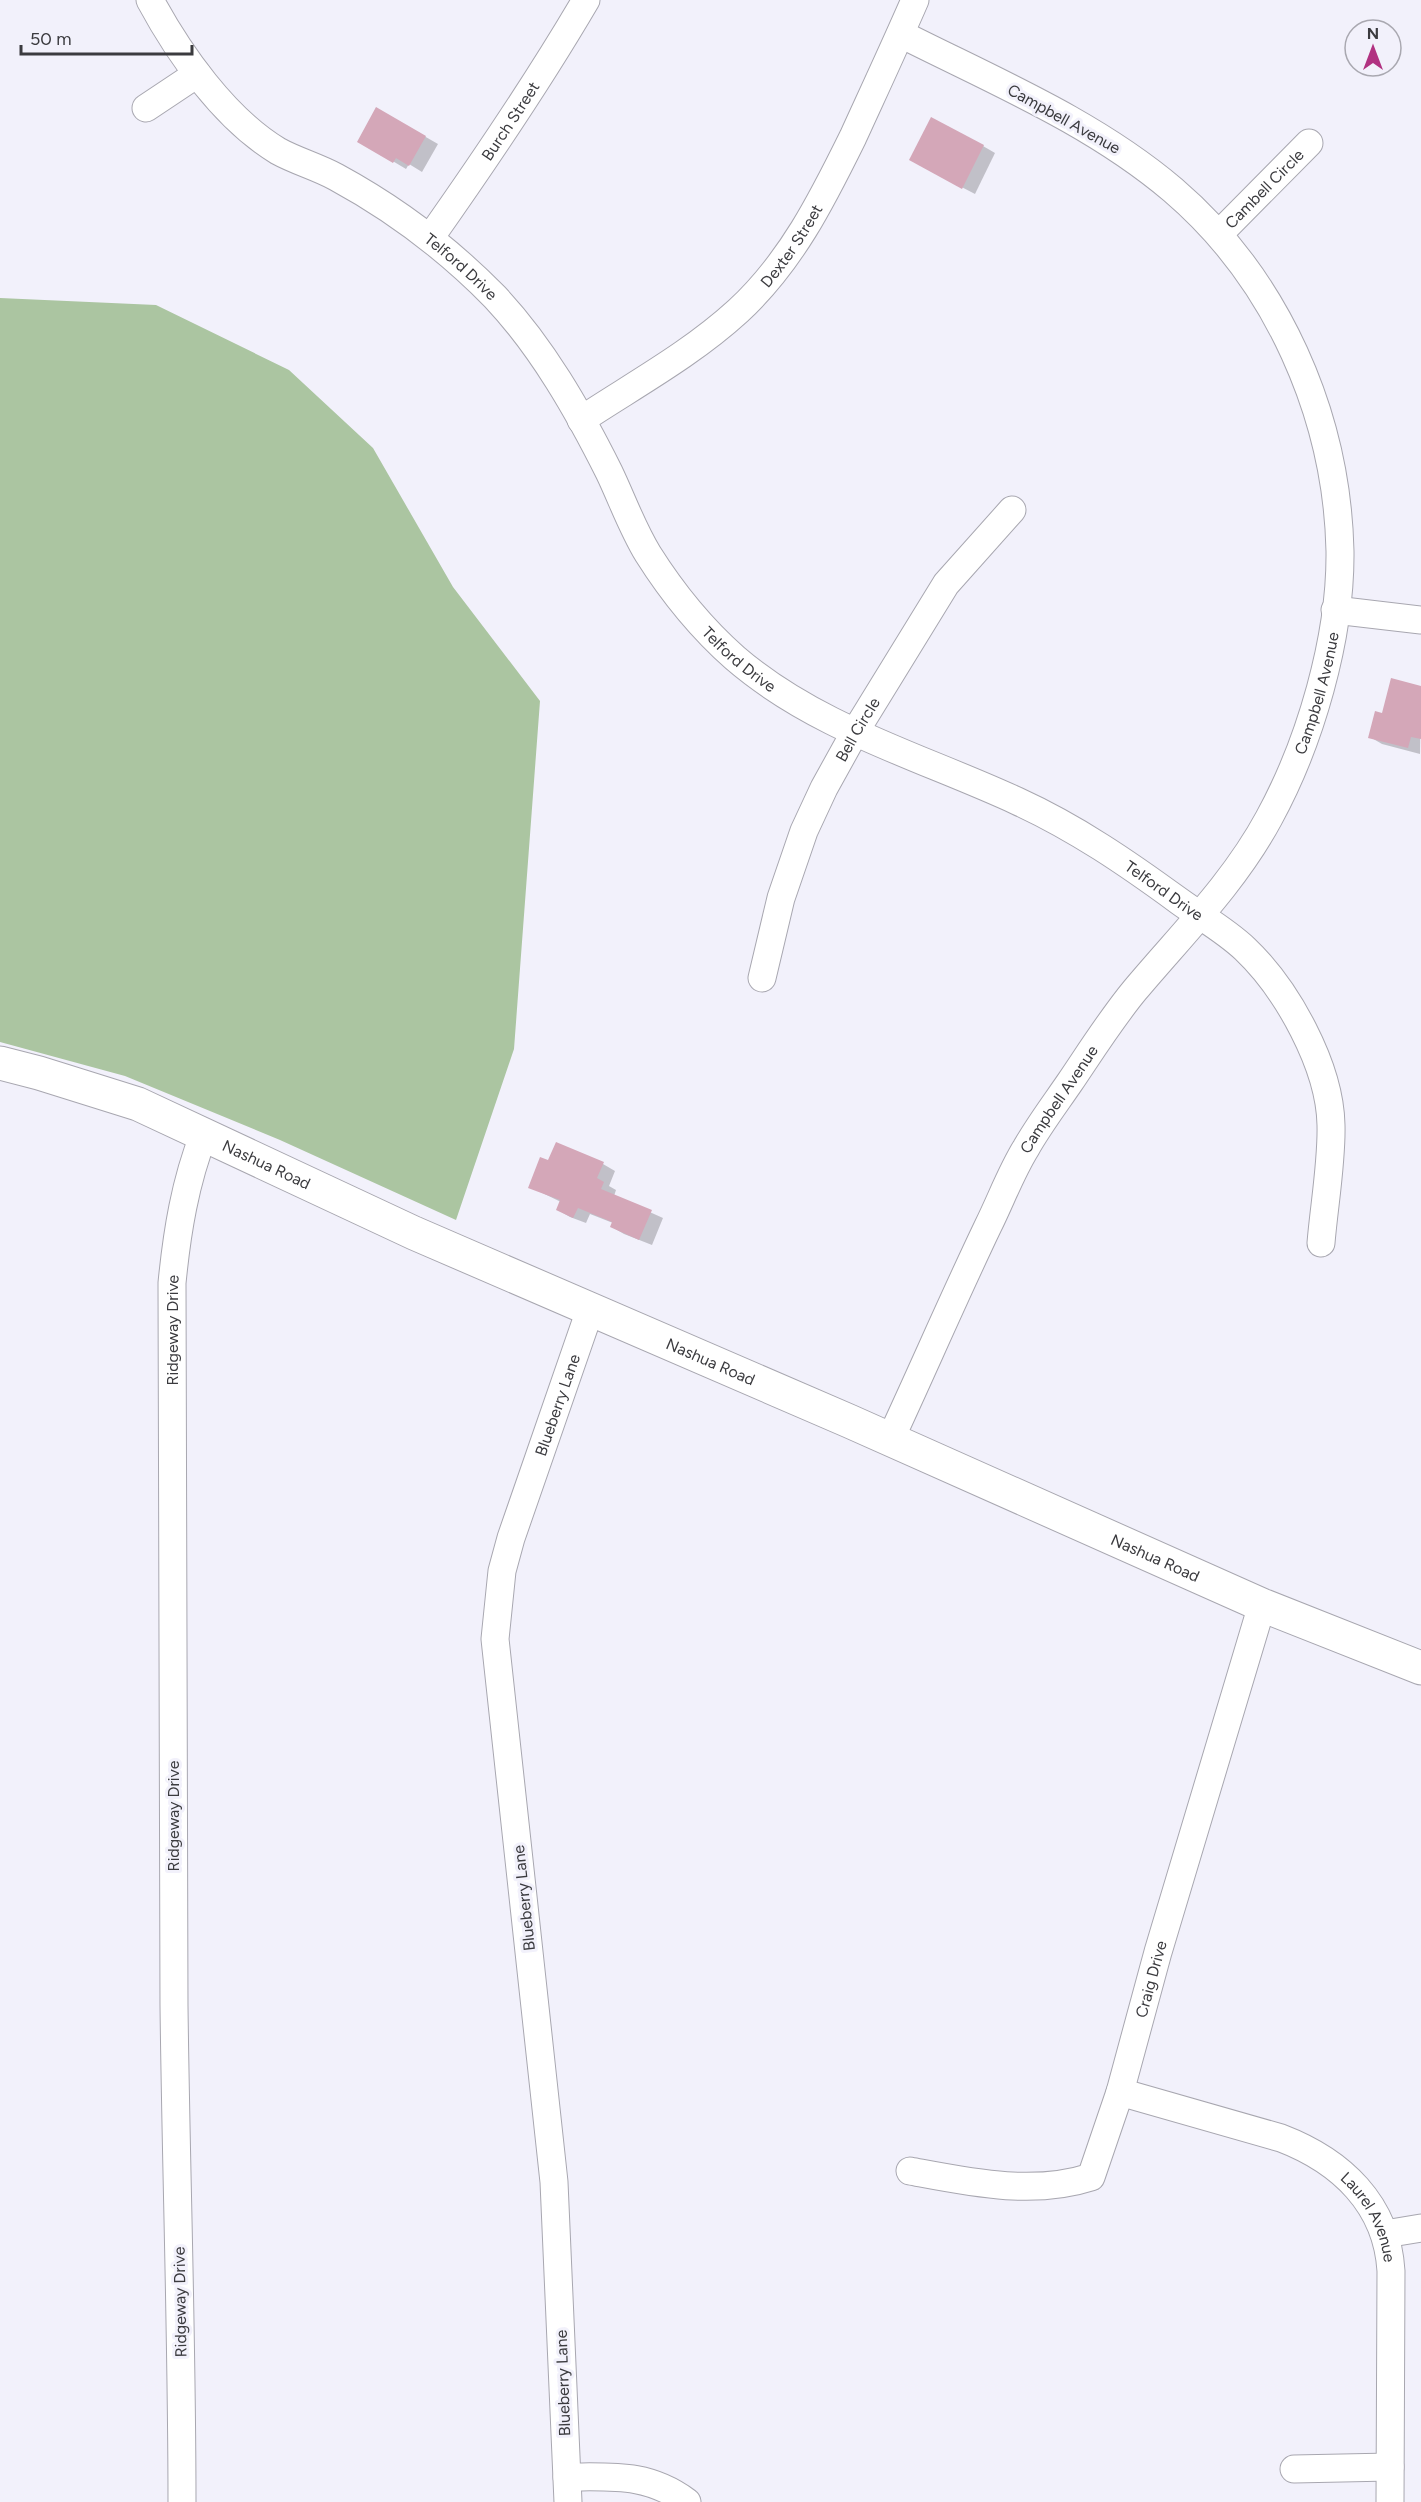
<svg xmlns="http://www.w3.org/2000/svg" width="1421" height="2502" font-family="Figtree,sans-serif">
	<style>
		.forest { fill: #abc5a1 }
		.shadow { fill: #0003 }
		.building { fill: #d4a7b8 }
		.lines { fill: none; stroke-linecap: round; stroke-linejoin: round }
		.minor-casing { stroke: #a8a7b0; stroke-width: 29 }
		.tertiary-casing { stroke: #a8a7b0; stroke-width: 35 }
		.minor { stroke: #fff; stroke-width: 27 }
		.tertiary { stroke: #fff; stroke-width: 33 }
		.labels { text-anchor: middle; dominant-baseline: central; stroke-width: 6; stroke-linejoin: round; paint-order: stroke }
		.street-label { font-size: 16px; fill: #3b3b3f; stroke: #f2f1fb }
	</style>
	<rect width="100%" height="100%" fill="#f2f1fb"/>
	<polygon class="forest" points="0,298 156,305 289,370 373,448 453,587 540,701 514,1049 456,1220 280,1140 125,1076 0,1042"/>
	<g class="shadow">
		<polygon points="377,109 438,144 422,172 409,164 406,169 359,141"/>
		<polygon points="983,146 995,153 975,194 923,167"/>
		<polygon points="1421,688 1420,754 1382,744 1370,737 1383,715"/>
		<polygon points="549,1162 603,1164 615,1171 609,1186 616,1190 614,1196 663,1218 652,1245 624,1234 612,1227 613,1223 590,1214 586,1223 570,1217 558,1210 561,1202 530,1187"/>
	</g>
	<g class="building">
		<polygon points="376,107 426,136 409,166 396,158 393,163 357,142"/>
		<polygon points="931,117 984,145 962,189 909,160"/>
		<polygon points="1391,678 1421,686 1421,739 1411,737 1408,748 1368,738 1375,711 1382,713"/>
		<polygon points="556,1142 604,1162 597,1178 604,1182 601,1189 652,1210 639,1240 610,1227 612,1222 578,1208 573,1218 556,1210 560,1200 528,1188 540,1157 548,1160"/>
	</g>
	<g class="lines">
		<g class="minor-casing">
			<g id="minor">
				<path id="s1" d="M150,0c29,54 75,119 128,151 18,10 40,16 58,26 59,32 112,72 159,120 47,50 83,113 114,175 13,27 23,56 39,82 24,38 53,74 87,104 81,70 187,99 282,143 59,27 110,62 162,100 22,16 46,29 66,48 42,40 85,117 86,176 1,37 -7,81 -10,118"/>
				<polyline points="146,108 197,74"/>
				<path id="s2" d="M1219,234l90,-91"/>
				<path id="s3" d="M430,238c55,-78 108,-156 156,-238"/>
				<path id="s4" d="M581,420c53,-35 110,-66 157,-109 53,-49 84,-111 115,-174 21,-46 42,-91 62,-137"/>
				<polyline points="1335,610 1421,620"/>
				<path id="s5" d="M762,978l19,-80 23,-67 20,-43 31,-56 91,-148 66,-74"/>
				<path id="s6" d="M890,1440c33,-71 64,-143 98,-214 13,-26 23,-54 38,-78 13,-23 29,-44 44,-66 21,-31 41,-63 65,-92 47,-56 99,-107 134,-172 41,-75 72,-180 71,-267 -3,-136 -63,-272 -167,-361 -80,-68 -179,-109 -272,-156"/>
				<path id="s7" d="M1120,2092l161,46c60,23 106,66 110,133l-1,231"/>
				<path id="s8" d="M910,2171c59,11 123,25 181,6l29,-85 38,-140 104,-347"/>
				<polyline points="1385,2234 1421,2228"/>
				<polyline points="1294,2469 1390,2467"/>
				<path d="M567,2477c46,0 81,-4 120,25"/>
				<path id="s9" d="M182,2502c0,-165 -6,-331 -8,-496 -2,-241 -2,-482 -2,-723 5,-51 13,-101 32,-149"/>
				<path id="s10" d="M568,2502l-14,-320 -59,-543 7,-68 9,-33 79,-228"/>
			</g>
		</g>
		<g class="tertiary-casing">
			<g id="tertiary">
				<path id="s11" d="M0,1063l39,10 99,31 276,129 435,188 413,184 159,63"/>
			</g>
		</g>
		<use href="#minor" class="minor"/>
		<use href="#tertiary" class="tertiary"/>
	</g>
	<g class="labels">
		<g class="street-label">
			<text transform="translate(1064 119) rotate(29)">Campbell Avenue</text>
			<text stroke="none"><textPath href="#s3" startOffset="142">Burch Street</textPath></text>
			<text stroke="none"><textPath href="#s2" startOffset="64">Cambell Circle</textPath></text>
			<text stroke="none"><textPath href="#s4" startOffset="276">Dexter Street</textPath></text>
			<text stroke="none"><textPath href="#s1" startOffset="418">Telford Drive</textPath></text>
			<text stroke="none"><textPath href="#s1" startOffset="904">Telford Drive</textPath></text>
			<text stroke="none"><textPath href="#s6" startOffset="867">Campbell Avenue</textPath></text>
			<text stroke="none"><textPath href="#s5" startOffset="268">Bell Circle</textPath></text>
			<text stroke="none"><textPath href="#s1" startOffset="1390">Telford Drive</textPath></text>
			<text stroke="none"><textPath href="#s6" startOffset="381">Campbell Avenue</textPath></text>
			<text stroke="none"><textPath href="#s11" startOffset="286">Nashua Road</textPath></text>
			<text stroke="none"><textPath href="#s9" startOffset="1172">Ridgeway Drive</textPath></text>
			<text stroke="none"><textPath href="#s11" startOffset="772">Nashua Road</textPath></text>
			<text stroke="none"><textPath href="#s10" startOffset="1110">Blueberry Lane</textPath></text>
			<text stroke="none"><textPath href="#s11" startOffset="1258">Nashua Road</textPath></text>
			<text transform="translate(173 1816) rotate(-90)">Ridgeway Drive</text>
			<text transform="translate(524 1898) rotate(-96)">Blueberry Lane</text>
			<text stroke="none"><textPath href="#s8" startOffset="390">Craig Drive</textPath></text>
			<text stroke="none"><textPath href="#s7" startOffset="291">Laurel Avenue</textPath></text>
			<text transform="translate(180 2302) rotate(-91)">Ridgeway Drive</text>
			<text transform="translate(563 2383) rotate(-92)">Blueberry Lane</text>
		</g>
	</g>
	<g transform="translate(1373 48)"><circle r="28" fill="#f2f1fb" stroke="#a9a8b0" stroke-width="1.5"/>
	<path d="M0-4.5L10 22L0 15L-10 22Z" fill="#b13281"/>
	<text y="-9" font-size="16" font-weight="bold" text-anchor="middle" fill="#3b3b3f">N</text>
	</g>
	<path d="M21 45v9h171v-9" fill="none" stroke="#3b3b3f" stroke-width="3"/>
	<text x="30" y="45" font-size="18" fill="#3b3b3f" stroke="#f2f1fb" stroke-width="4.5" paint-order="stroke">50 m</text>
</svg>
